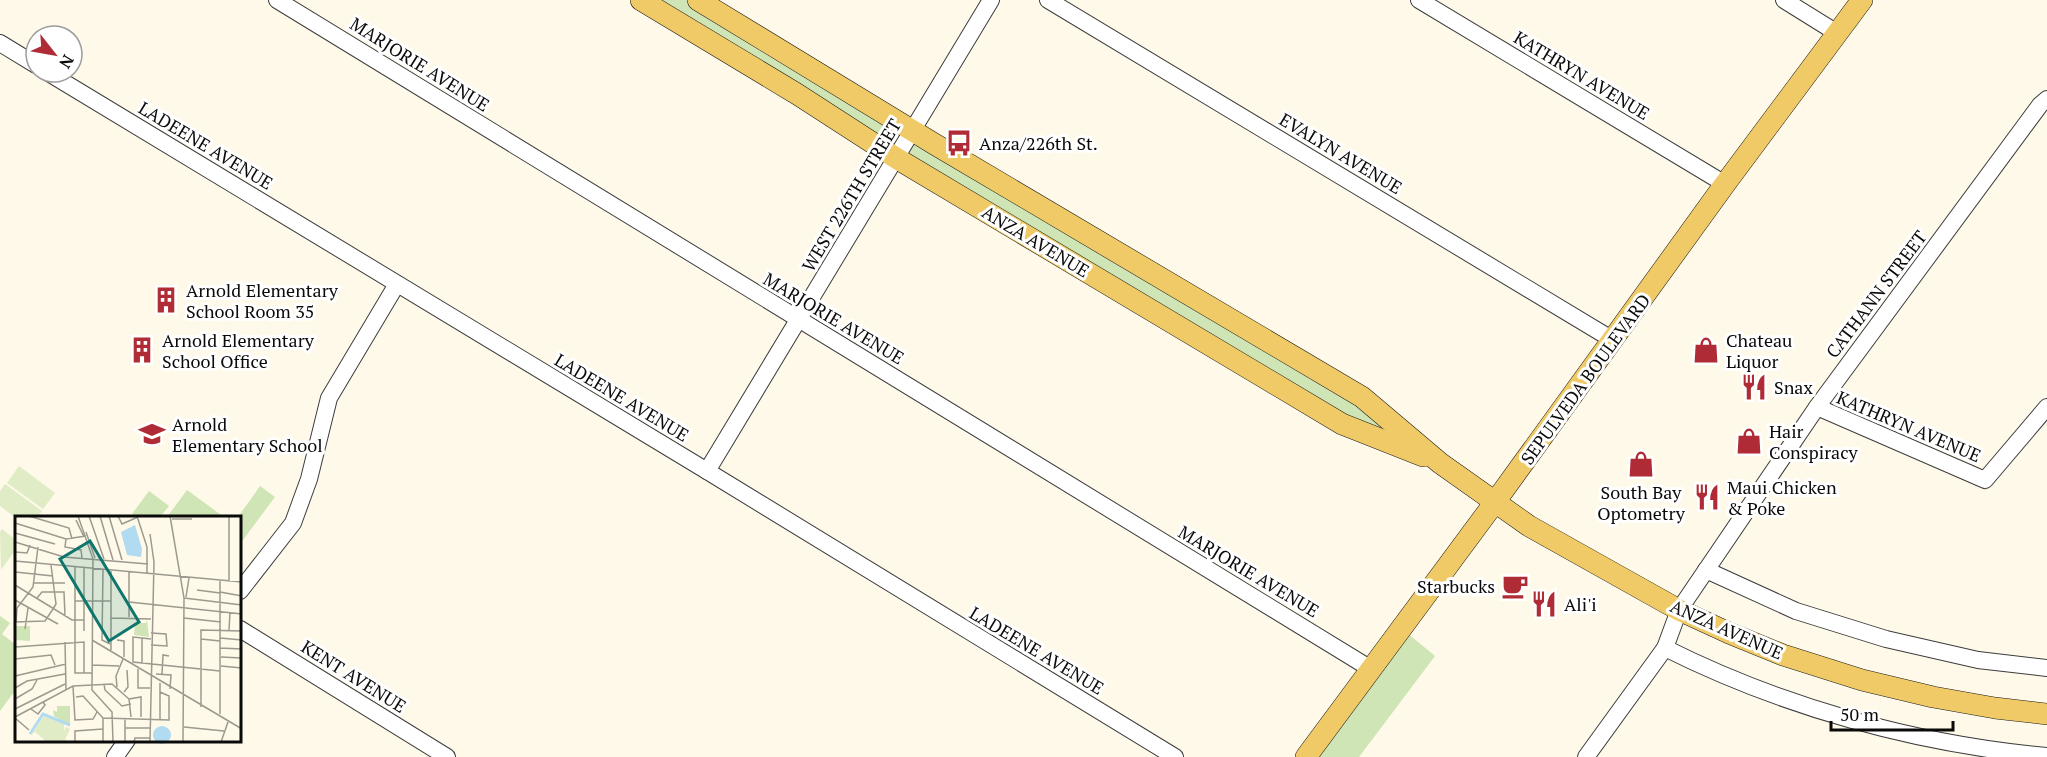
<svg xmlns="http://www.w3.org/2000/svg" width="2047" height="757" font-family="'PT Serif',serif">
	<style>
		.green { fill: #cfe5b5 }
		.pitch { fill: #e0ecc6 }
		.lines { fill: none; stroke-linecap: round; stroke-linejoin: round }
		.minor-casing { stroke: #3d3d3d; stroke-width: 18 }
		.major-casing { stroke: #1b1b1b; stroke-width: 22 }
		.minor { stroke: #fff; stroke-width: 16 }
		.major { stroke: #f0ca66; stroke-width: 21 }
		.labels { text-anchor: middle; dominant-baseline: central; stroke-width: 6; stroke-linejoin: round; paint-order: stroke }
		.street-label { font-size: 18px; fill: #0a0a0a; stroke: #fff }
		.poi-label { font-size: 18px; fill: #0a0a0a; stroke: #fff; text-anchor: start }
		.inset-river { fill: none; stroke: #b0dbf1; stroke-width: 3 }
		.inset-road { fill: none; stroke: #9c998f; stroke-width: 1.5 }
		.view { fill: #0f766e; fill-opacity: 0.15; stroke: #0f766e; stroke-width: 3 }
		.inset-edge { fill: none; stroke: #0a0a0a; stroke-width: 3 }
	</style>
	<rect width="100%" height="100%" fill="#fef9e8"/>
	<g class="green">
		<polygon points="638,0 696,0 1362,397 1440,463 1342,424"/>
		<polygon points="260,486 275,497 240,544 240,517 238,517"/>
		<polygon points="187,490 224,517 167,517"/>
		<polygon points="149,491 169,506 160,517 136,517 132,514"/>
		<polygon points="0,616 10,623 2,634 16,645 16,694 14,692 0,711"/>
		<polygon points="1401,628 1435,656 1359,757 1306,757"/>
	</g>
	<g class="pitch">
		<polygon points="19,466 55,493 43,509 7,483"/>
		<polygon points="5,484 42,511 37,517 16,518 0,506 0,491"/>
		<polygon points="2,529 16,540 16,549 1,570 0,532"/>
	</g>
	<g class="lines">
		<g class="minor-casing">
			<g id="minor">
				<polyline points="277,0 1371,669"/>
				<polyline points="1048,0 1613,340"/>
				<polyline points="1419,0 1725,184"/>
				<polyline points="1784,0 1837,33"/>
				<polyline points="0,43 36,65"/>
				<polyline points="47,72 707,471 1175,757"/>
				<polyline points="1817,407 1985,480 2047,407"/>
				<polyline points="707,471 991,0"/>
				<polyline points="1706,570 1796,611 1886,639 1978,660 2047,668"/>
				<polyline points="240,591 293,523 309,479 329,398 397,284"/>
				<polyline points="240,629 447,757"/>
				<path d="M1665,648c118,59 250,96 382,108"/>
				<polyline points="115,757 127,740"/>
				<polyline points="1586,757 1665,648 1679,610 1817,407 2040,105 2047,99"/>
			</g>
		</g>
		<g class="major-casing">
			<g id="major">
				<polyline points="641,0 797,94 896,158 1342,424 1423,456"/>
				<polyline points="698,0 936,145 1362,397 1440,463 1529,526 1679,610 1729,633 1783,655 1862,680 1933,697 1995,708 2047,714"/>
				<polyline points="1306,757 1495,502 1725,184 1862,0"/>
			</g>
		</g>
		<use href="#minor" class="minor"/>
		<use href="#major" class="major"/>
	</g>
	<defs>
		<g id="bus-bare" transform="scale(2.07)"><path d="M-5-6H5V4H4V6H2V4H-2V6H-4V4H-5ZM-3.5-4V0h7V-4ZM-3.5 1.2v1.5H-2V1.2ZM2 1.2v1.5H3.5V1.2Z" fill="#af2c36" stroke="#fff" stroke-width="2.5" paint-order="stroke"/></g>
		<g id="building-bare" transform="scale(2.07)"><path d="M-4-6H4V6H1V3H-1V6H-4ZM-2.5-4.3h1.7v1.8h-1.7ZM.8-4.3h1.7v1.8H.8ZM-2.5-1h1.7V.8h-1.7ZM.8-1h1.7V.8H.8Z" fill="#af2c36" stroke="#fff" stroke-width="2.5" paint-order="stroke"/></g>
		<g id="shop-bare" transform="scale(2.07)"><path d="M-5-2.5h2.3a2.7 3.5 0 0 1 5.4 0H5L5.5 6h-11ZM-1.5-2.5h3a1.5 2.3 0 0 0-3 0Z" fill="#af2c36" stroke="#fff" stroke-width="2.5" paint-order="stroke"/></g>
		<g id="restaurant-bare" transform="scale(2.07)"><path d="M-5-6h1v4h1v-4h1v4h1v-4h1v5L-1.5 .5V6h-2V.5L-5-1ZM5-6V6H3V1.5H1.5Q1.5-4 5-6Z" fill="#af2c36" stroke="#fff" stroke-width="2.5" paint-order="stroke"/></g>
		<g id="school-bare" transform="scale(2.07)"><path d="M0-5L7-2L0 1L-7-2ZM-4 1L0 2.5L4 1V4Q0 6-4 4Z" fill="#af2c36" stroke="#fff" stroke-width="2.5" paint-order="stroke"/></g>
		<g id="cafe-bare" transform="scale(2.07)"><path d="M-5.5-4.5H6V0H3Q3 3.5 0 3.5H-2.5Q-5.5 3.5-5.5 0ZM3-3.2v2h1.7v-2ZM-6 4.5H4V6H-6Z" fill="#af2c36" stroke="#fff" stroke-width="2.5" paint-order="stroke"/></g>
	</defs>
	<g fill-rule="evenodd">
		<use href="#bus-bare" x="959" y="143"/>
		<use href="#building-bare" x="166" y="300"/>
		<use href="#building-bare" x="142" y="350"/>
		<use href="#shop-bare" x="1706" y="350"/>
		<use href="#restaurant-bare" x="1754" y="387"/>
		<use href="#school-bare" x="152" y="434"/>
		<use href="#shop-bare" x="1749" y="441"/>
		<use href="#shop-bare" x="1641" y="464"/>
		<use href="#restaurant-bare" x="1707" y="497"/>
		<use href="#cafe-bare" x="1515" y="586"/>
		<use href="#restaurant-bare" x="1544" y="604"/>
	</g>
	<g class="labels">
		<g class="street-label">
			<text transform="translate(420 64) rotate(32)">MARJORIE AVENUE</text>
			<text transform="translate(1582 75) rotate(31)">KATHRYN AVENUE</text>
			<text transform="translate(206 145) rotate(31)">LADEENE AVENUE</text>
			<text transform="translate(1341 153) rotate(31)">EVALYN AVENUE</text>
			<text transform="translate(851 195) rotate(-59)">WEST 226TH STREET</text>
			<text transform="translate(1036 241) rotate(31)">ANZA AVENUE</text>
			<text transform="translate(1876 294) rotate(-53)">CATHANN STREET</text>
			<text transform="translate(834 318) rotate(31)">MARJORIE AVENUE</text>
			<text transform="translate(1585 379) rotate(-54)">SEPULVEDA BOULEVARD</text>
			<text transform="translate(622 397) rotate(31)">LADEENE AVENUE</text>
			<text transform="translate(1909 426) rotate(23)">KATHRYN AVENUE</text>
			<text transform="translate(1249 571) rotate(31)">MARJORIE AVENUE</text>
			<text transform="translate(1727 629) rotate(24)">ANZA AVENUE</text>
			<text transform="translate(1037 650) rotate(31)">LADEENE AVENUE</text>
			<text transform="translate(354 676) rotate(32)">KENT AVENUE</text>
		</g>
		<g class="poi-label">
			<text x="979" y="143">Anza/226th St.</text>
			<text x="186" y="290">Arnold Elementary<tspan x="186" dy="21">School Room 35</tspan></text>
			<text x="162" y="340">Arnold Elementary<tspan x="162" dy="21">School Office</tspan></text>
			<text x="1726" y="340">Chateau<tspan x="1726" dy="21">Liquor</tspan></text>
			<text x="1774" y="387">Snax</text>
			<text x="172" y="424">Arnold<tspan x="172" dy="21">Elementary School</tspan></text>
			<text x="1769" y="431">Hair<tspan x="1769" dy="21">Conspiracy</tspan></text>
			<text x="1727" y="487">Maui Chicken<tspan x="1727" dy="21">&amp; Poke</tspan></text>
			<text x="1641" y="492" text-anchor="middle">South Bay<tspan x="1641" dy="21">Optometry</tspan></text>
			<text x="1495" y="586" text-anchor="end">Starbucks</text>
			<text x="1564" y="604">Ali'i</text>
		</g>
	</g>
	<g transform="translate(15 516)">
		<rect width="226" height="226" fill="#fef9e8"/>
		<path d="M132,104l2,17 -15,-2 1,-12h11zM0,110h15v15l-15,-1zM42,190h13v19l-16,-9 -1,-6 4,2z" fill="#cfe5b5"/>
		<path d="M29,200l20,8v7l2,-4 4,2 -5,11 4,2h-22l-12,-10 -4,4z" fill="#e0ecc6"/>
		<path d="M120,9l7,24 -1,8 -14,-2 -6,-23zM138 219a9 9 0 1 1 18 0a9 9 0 1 1-18 0Z" fill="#b0dbf1"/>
		<path class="inset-river" d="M15,218l13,-20 27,11"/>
		<path class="inset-road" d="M14,0l40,12 3,11M45,0h29M63,0l15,43 -1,131 20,22 1,30M74,0l15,43M85,0l13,44M94,0l13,44M103,0l4,8 16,-7M122,0l10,31v26M155,0l14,82 -1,144M214,0v65M157,3h20M61,4l8,17M0,7l51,16 20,-3M71,16l9,26M0,17l40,11M135,18l4,28 -4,180M51,23l-1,8 16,3 1,8M0,26l49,15 84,7M0,36l12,1 3,-8M0,45l227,21M60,51v106h17M88,54l-1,70 8,4M0,56l38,4M19,67h31M0,69l57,35h12M182,74l23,3M205,76l22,4M171,81l3,-19M22,82l5,-6h22l1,24M169,82l58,7M0,84l43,24M60,85h36M114,86l113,12M114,101v-45M96,102l40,1M169,102l37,4M0,106l30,-1 8,-12 3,-5 -5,-39M1,106l1,-14 16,-21 5,-40M10,113l3,-21M214,114l1,-18M69,115v-63M136,117l15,1 1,12 -16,-1M205,122l22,2M136,123l-18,-2v25l87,9M186,123l19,2M77,124l150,89M102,124l7,1v16M50,126l1,47M0,131l69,-5v31M205,132l22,1M96,134v-79M206,141l21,1M0,143l36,-4 4,10M127,147v-25M77,149l27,1M206,150l21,2M123,153v19h12M141,158l15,1 -1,14M147,158l1,-19 6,1M0,160l51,-12M89,168l1,6 17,16 9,-2M58,170l2,34 18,-1 4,-7M102,171l-1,-11 7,-17M0,172l12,-7 38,-7M109,176l4,-5 -1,-17M61,181l7,-1 20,22v24M0,183l17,-10 5,-9M114,183l12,-2v20M186,191v-77l41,1M0,193l50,-25M16,193l7,5 7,-9 -2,-3M205,198v-133M0,201l58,-31 39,-2 17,15 2,18M0,202l14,12M88,202l66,2v-24l-9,-4M145,203v-36M169,211l40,4M110,212h25M60,226v-11l28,-2M110,226v-24M119,226l1,-4h15M206,226l7,-20"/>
		<path class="view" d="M75,25l49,81 -30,19 -49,-82z"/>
		<rect width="226" height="226" class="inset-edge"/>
	</g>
	<g transform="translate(54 54) rotate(121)"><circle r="28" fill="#ffffff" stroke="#9d9d9d" stroke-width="1.5"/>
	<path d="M0-4.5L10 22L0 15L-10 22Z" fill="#af2c36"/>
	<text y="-9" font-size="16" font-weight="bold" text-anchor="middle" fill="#0a0a0a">N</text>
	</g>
	<path d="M1831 721v9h122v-9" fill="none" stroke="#0a0a0a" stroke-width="3"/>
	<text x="1840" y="721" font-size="18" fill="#0a0a0a" stroke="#ffffff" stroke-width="4.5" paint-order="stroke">50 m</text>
</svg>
